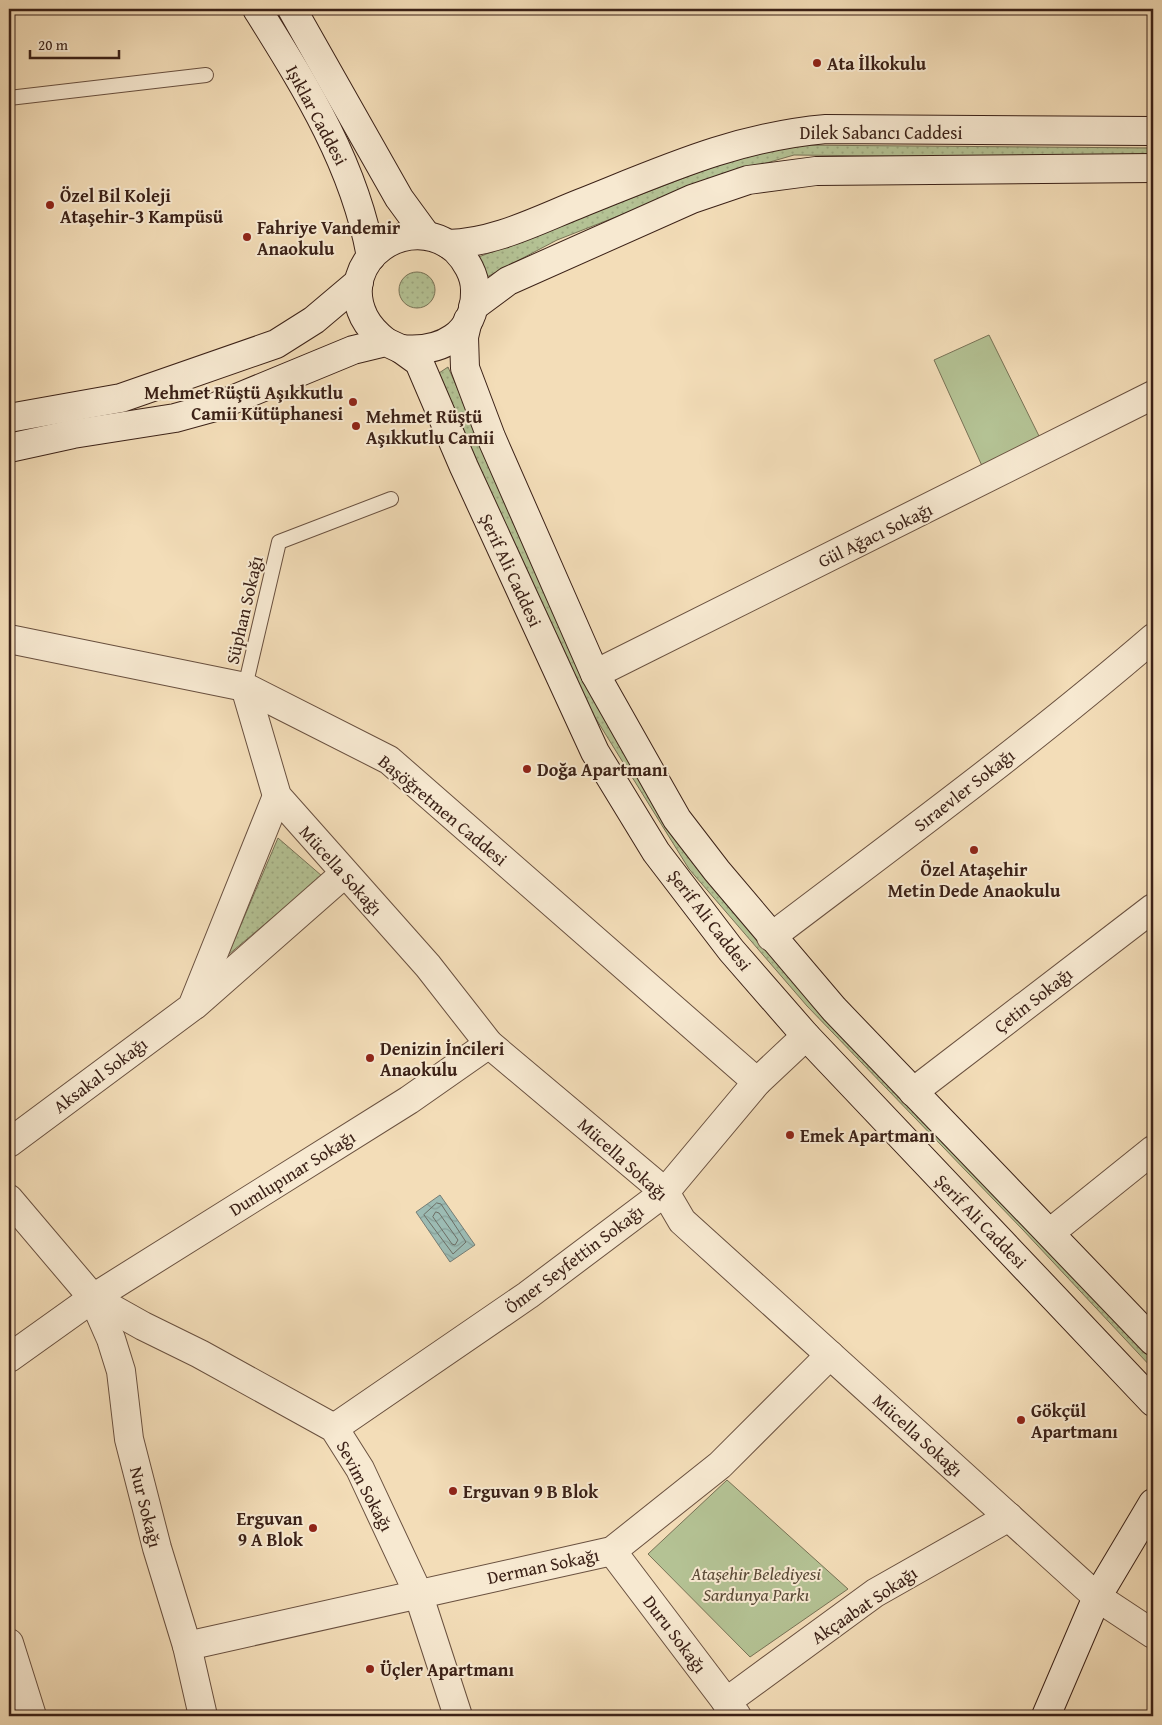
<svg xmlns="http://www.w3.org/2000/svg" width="1162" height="1725" font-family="'Gentium Book Plus',serif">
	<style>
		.grass { fill: url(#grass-dots); stroke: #787256 }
		.park { fill: #b4c294; stroke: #787256 }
		.water { fill: url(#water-waves); stroke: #757d75 }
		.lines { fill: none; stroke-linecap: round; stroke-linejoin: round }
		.shore { stroke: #6c6e65; stroke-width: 1 }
		.lane-casing { stroke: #69503f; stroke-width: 16 }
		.street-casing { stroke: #69503f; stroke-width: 30 }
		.secondary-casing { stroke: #3b2117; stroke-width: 30 }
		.lane { stroke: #f7e9d1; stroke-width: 14 }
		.street { stroke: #f7e9d1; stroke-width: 28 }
		.secondary { stroke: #f7e9d1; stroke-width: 28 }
		.poi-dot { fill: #8f2418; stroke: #f7e9d1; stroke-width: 2 }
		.labels { text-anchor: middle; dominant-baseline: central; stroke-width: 4; stroke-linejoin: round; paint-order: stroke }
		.poi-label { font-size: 18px; font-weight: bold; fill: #3b2117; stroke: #f7e9d1; text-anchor: start }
		.street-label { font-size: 18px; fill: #3b2117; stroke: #f7e9d1 }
		.park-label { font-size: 18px; font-style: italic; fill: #594936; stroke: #f7e9d1 }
	</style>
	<defs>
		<pattern id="grass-dots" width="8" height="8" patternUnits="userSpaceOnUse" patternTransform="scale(1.25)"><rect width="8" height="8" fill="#b4c294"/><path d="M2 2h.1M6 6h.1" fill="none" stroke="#9ca67f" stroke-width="1.8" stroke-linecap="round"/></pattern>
		<pattern id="water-waves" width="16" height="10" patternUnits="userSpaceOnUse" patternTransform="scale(1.25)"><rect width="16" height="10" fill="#9cbbb3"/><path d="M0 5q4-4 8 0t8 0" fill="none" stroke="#87a099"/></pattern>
	</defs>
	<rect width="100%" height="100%" fill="#f3ddb8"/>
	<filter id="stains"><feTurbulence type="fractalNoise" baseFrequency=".004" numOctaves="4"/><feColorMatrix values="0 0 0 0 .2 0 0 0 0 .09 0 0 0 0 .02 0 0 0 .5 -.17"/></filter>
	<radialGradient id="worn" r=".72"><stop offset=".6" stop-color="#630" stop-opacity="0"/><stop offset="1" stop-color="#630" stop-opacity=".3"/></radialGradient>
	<g class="grass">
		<polygon points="792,145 1153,148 1153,159 794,155 718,177 557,240 485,278 476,258 733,159"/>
		<circle cx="417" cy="290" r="18"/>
		<polygon points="448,367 583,673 812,1000 1153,1357 1153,1369 1023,1230 807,1006 689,869 567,672 439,373"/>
		<polygon points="278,838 322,876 228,955"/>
	</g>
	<g class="park">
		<polygon points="989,335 1040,438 983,468 934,360"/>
		<polygon points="727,1480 848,1589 750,1657 648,1554"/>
	</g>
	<polygon class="water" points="440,1195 475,1245 450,1262 416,1212"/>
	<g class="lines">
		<g class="shore">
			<polygon points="437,1203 441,1204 466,1242 453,1254 424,1215"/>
			<polygon points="436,1212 439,1213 458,1240 455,1245 452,1244 433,1217"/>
		</g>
		<g class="lane-casing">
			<g id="lane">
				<polyline points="9,98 206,75"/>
				<polyline points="245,687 279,542 391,499"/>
			</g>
		</g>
		<g class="street-casing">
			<g id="street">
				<polyline points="9,639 245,687 389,760 757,1082"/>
				<polyline points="595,674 1153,395"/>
				<polyline points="245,687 277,796 428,966 489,1044 665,1192 682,1221 1097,1597 1153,1634"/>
				<path d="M771,937c129,-98 260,-194 382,-299"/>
				<polyline points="195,1005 344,874"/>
				<polyline points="913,1092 1153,908"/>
				<polyline points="9,1143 192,1007 277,796"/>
				<polyline points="9,1199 93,1298 111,1339 121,1371 129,1439 157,1548 187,1646 203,1716"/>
				<polyline points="1051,1232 1153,1150"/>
				<polyline points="93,1298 143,1326 200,1354 334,1428 360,1469 418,1593 458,1716"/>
				<polyline points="9,1358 93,1298 409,1100 489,1044"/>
				<polyline points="334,1428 528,1295 665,1192 757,1082 806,1036"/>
				<polyline points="612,1551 737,1716"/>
				<polyline points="9,1643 32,1716"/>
				<polyline points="187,1646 612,1551 720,1465 830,1355"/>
				<polyline points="726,1702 875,1593 1009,1517"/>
			</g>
		</g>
		<g class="secondary-casing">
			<g id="secondary">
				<path d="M257,9c48,77 98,156 114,248"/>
				<polyline points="292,9 399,198 426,235"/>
				<path d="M448,244c47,-1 90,-24 133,-41 83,-33 154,-66 245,-74l327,2"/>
				<polyline points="473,307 508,281 692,199 748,180 816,171 1153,168"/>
				<polyline points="468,320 464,337 465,368 491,437 595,674 677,819 717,871 834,1009 1153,1341"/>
				<path d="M386,342c-9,-7 -17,-15 -22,-25 -28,-57 45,-108 92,-67 10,10 19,25 19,40 1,45 -34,63 -74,59"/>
				<polyline points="9,418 121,398 276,344 314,320 359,282"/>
				<polyline points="9,448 73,434 175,418 215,407 353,350 386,342 401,349 419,362 464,467 595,752 656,852 731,950 806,1036 1153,1402"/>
				<polyline points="1046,1716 1097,1597 1153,1503"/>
			</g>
		</g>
		<use href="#lane" class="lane"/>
		<use href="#street" class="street"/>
		<use href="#secondary" class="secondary"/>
	</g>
	<g class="poi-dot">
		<circle cx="817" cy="63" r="5"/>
		<circle cx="50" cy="205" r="5"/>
		<circle cx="247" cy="237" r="5"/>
		<circle cx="353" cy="402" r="5"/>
		<circle cx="356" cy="426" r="5"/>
		<circle cx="527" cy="769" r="5"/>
		<circle cx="974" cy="850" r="5"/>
		<circle cx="370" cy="1058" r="5"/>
		<circle cx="790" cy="1135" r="5"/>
		<circle cx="1021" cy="1420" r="5"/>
		<circle cx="453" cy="1491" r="5"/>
		<circle cx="313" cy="1528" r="5"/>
		<circle cx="370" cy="1669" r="5"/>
	</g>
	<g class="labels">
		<g class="poi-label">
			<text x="827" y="63">Ata İlkokulu</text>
			<text x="60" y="195">Özel Bil Koleji<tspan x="60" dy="21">Ataşehir-3 Kampüsü</tspan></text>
			<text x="257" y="227">Fahriye Vandemir<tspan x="257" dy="21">Anaokulu</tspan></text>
			<text x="343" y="392" text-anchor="end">Mehmet Rüştü Aşıkkutlu<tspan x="343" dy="21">Camii Kütüphanesi</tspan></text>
			<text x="366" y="416">Mehmet Rüştü<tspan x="366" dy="21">Aşıkkutlu Camii</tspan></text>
			<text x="537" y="769">Doğa Apartmanı</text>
			<text x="974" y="869" text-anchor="middle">Özel Ataşehir<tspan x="974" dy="21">Metin Dede Anaokulu</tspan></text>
			<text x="380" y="1048">Denizin İncileri<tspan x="380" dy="21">Anaokulu</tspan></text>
			<text x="800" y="1135">Emek Apartmanı</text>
			<text x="1031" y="1410">Gökçül<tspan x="1031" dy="21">Apartmanı</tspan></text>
			<text x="463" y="1491">Erguvan 9 B Blok</text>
			<text x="303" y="1518" text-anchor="end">Erguvan<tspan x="303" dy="21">9 A Blok</tspan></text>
			<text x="380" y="1669">Üçler Apartmanı</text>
		</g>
		<g class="street-label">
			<text transform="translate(317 115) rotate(62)">Işıklar Caddesi</text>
			<text x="881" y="132">Dilek Sabancı Caddesi</text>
			<text transform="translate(875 535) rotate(-26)">Gül Ağacı Sokağı</text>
			<text transform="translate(511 570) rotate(65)">Şerif Ali Caddesi</text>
			<text transform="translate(244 610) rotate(-77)">Süphan Sokağı</text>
			<text transform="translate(964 790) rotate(-38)">Sıraevler Sokağı</text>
			<text transform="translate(443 810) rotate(40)">Başöğretmen Caddesi</text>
			<text transform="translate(341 870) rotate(48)">Mücella Sokağı</text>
			<text transform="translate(710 920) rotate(52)">Şerif Ali Caddesi</text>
			<text transform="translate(1033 1000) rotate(-38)">Çetin Sokağı</text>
			<text transform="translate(100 1075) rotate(-37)">Aksakal Sokağı</text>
			<text transform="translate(623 1159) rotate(42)">Mücella Sokağı</text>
			<text transform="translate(292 1173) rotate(-32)">Dumlupınar Sokağı</text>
			<text transform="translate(981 1221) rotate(46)">Şerif Ali Caddesi</text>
			<text transform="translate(574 1259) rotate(-37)">Ömer Seyfettin Sokağı</text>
			<text transform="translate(918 1435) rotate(42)">Mücella Sokağı</text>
			<text transform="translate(365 1486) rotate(62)">Sevim Sokağı</text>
			<text transform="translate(146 1507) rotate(76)">Nur Sokağı</text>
			<text transform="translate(543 1566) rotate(-12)">Derman Sokağı</text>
			<text transform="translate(864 1605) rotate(-34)">Akçaabat Sokağı</text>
			<text transform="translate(675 1634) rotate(53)">Duru Sokağı</text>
		</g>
		<g class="park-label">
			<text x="756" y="1573">Ataşehir Belediyesi<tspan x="756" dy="21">Sardunya Parkı</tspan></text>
		</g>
	</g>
	<rect width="1162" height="1725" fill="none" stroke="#f3ddb8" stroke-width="30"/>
	<rect x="10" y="10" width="1142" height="1705" fill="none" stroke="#3b2117" stroke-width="2.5"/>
	<rect x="15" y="15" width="1132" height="1695" fill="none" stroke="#3b2117"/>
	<path d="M30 50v8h89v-8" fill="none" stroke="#3b2117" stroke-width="2.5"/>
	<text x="38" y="50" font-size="15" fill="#3b2117" stroke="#f7e9d1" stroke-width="4" paint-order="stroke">20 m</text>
	<rect width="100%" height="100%" filter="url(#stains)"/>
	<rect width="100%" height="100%" fill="url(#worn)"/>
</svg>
